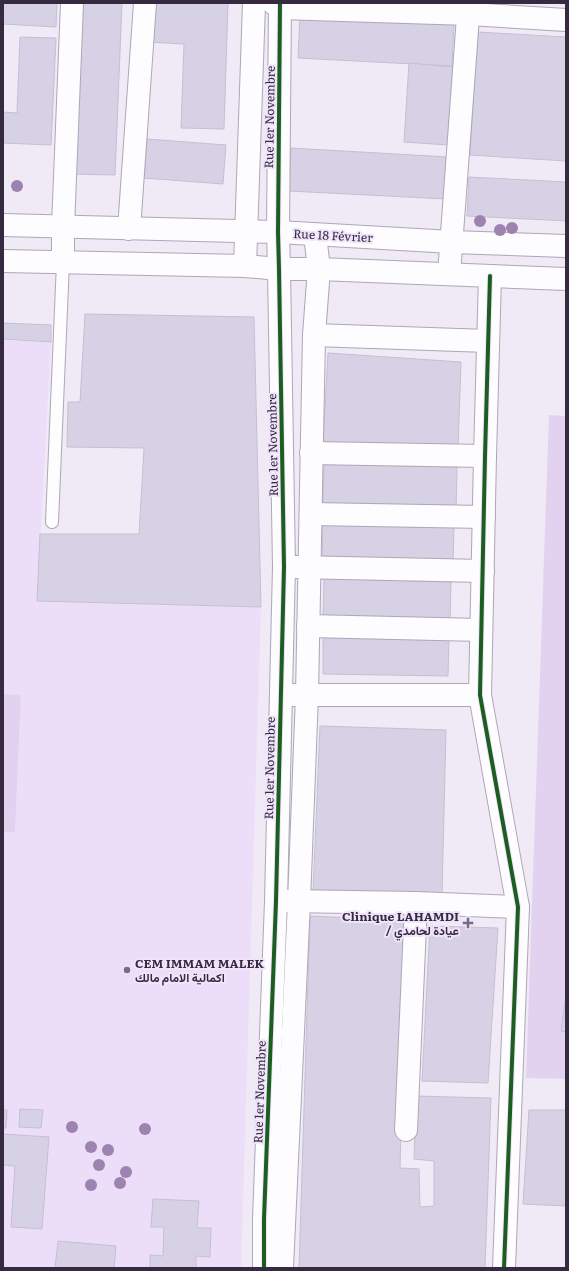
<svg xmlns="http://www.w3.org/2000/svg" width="569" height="1271" font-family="Literata,Vazirmatn,serif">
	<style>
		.built { fill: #ecdef9; fill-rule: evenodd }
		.green { fill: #e2d2f0 }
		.building { fill: #d6d1e4; stroke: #c5c0d1 }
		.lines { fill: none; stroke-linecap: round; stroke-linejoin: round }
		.service-casing { stroke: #afa6b6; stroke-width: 14 }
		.minor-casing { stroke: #afa6b6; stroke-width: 24 }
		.tertiary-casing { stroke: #afa6b6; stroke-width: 24 }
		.service { stroke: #fdfcfe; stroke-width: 12 }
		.minor { stroke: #fdfcfe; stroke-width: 22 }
		.tertiary { stroke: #fdfcfe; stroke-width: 22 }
		.cycleway-casing { stroke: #f0e4fb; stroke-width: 6 }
		.cycleway { stroke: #1b5e20; stroke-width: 4 }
		.tree { fill: #9d83b0 }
		.poi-dot { fill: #776d80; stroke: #f0e4fb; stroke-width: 1.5 }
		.labels { text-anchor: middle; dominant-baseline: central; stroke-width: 4; stroke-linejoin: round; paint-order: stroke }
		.street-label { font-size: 12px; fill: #362a40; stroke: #f0e4fb }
		.poi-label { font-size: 12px; font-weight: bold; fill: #362a40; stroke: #f0e4fb; text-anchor: end }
	</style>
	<rect width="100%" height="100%" fill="#f0e9f6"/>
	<path class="built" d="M3,340l48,2 -14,259 224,6 -20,661h-45v-12h14l1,-27 -14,-1 1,-27 -45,-2 -2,28h13l-1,29 -13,-1v13h-147v-103l12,1 -3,61 30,2 7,-92 -46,-3v-6h3l1,-17 -4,-1v-278h12l6,-137 -18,-1zM20,1109l22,1 -1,18 -22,-1z"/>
	<g class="green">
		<polygon points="549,415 566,416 566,1079 526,1078"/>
		<polygon points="3,694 21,695 15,832 3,832"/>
	</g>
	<g class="building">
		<polygon points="3,3 57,3 56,27 3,24"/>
		<polygon points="75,3 122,3 115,175 69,174"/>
		<polygon points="150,3 228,3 224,129 181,128 184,44 148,42"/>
		<polygon points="300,15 454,23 452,66 298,58"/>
		<polygon points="477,32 566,37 566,161 470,155"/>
		<polygon points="20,37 56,38 51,145 3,143 3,112 17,113"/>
		<polygon points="409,63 453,67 448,145 404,142"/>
		<polygon points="147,139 226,145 223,184 144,178"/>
		<polygon points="291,148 448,157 446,199 289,191"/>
		<polygon points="469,177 566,182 566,221 467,216"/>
		<polygon points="85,314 254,317 261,607 37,601 40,534 139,534 144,448 67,447 68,402 80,402"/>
		<polygon points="3,323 51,325 51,342 3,339"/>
		<polygon points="328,353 461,362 458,448 323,445"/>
		<polygon points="324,464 457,467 456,513 323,509"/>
		<polygon points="323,520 454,523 453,564 322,561"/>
		<polygon points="324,578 451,582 450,622 323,618"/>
		<polygon points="323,637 449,639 448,676 323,674"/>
		<polygon points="320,726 446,730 442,895 313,893"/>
		<polygon points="310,916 406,920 400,1168 419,1169 420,1207 434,1206 434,1161 414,1159 416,1096 491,1098 485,1268 299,1268"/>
		<polygon points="430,926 498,928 488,1083 422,1081"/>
		<polygon points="565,1002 566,1002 566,1032 561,1031"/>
		<polygon points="20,1109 43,1110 41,1128 19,1127"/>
		<polygon points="3,1110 7,1110 6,1128 3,1128"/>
		<polygon points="529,1110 566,1110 566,1206 523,1204"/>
		<polygon points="3,1134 49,1137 42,1229 11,1227 15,1166 3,1165"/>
		<polygon points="153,1199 199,1201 197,1228 211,1228 210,1257 196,1256 196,1268 150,1268 150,1255 163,1256 164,1227 151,1227"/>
		<polygon points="58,1241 116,1246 114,1268 55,1268"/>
	</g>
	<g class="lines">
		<g class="service-casing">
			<polyline id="service" points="52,522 63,262"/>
		</g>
		<g class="minor-casing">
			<g id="minor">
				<polyline points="273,3 280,8 469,14 566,20"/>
				<polyline points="129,229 145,3"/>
				<polyline points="63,262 63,227 72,3"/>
				<polyline points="245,266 254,3"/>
				<polyline points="449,274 469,3"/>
				<polyline points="490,276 485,456 480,695 518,907 504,1268"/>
				<polyline points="314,335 488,341"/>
				<polyline points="311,453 485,456"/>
				<polyline points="311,514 484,517"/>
				<polyline points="296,567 483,571"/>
				<polyline points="308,626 481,630"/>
				<polyline points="292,695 480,695"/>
				<polyline points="285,901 416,903 518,907"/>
				<polyline points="406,1130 416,903"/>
				<polyline points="264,1268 264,1219 276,901 284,567 279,269 278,232 280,3"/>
				<polyline points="282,1268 299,902 307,695 314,335 319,269 315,235"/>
			</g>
		</g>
		<g class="tertiary-casing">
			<g id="tertiary">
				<polyline points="3,225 278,232 452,242 566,246"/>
				<polyline points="3,261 245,266 279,269 319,269 566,279"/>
			</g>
		</g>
		<use href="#service" class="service"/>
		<use href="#minor" class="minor"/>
		<use href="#tertiary" class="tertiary"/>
		<g class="cycleway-casing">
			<g id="cycleway">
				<polyline points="490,276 485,456 480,695 518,907 504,1268"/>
				<polyline points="264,1268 264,1219 276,901 284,567 279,269 278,232 280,3"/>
			</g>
		</g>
		<use href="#cycleway" class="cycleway"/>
	</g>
	<g class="tree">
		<circle cx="17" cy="186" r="6"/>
		<circle cx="480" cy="221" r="6"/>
		<circle cx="512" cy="228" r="6"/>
		<circle cx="500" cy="230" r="6"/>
		<circle cx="72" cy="1127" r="6"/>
		<circle cx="145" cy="1129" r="6"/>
		<circle cx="91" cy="1147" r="6"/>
		<circle cx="108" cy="1150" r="6"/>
		<circle cx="99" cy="1165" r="6"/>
		<circle cx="126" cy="1172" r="6"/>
		<circle cx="120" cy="1183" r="6"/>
		<circle cx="91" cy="1185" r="6"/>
	</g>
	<g class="poi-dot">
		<path d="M466 917h4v4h4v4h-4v4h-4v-4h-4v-4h4z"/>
		<circle cx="127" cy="970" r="4"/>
	</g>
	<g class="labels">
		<g class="street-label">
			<text transform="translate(269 117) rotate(-89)">Rue 1er Novembre</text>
			<text transform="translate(333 235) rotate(3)">Rue 18 Février</text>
			<text transform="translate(272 445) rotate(-91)">Rue 1er Novembre</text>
			<text transform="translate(269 768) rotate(-89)">Rue 1er Novembre</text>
			<text transform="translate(259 1092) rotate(-88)">Rue 1er Novembre</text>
		</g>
		<g class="poi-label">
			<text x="459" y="916">Clinique LAHAMDI<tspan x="459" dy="14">/ عيادة لحامدي</tspan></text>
			<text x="135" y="963" text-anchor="start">CEM IMMAM MALEK<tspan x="135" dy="14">اكمالية الامام مالك</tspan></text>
		</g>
	</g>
	<rect width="569" height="1271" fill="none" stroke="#362a40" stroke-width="8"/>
</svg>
